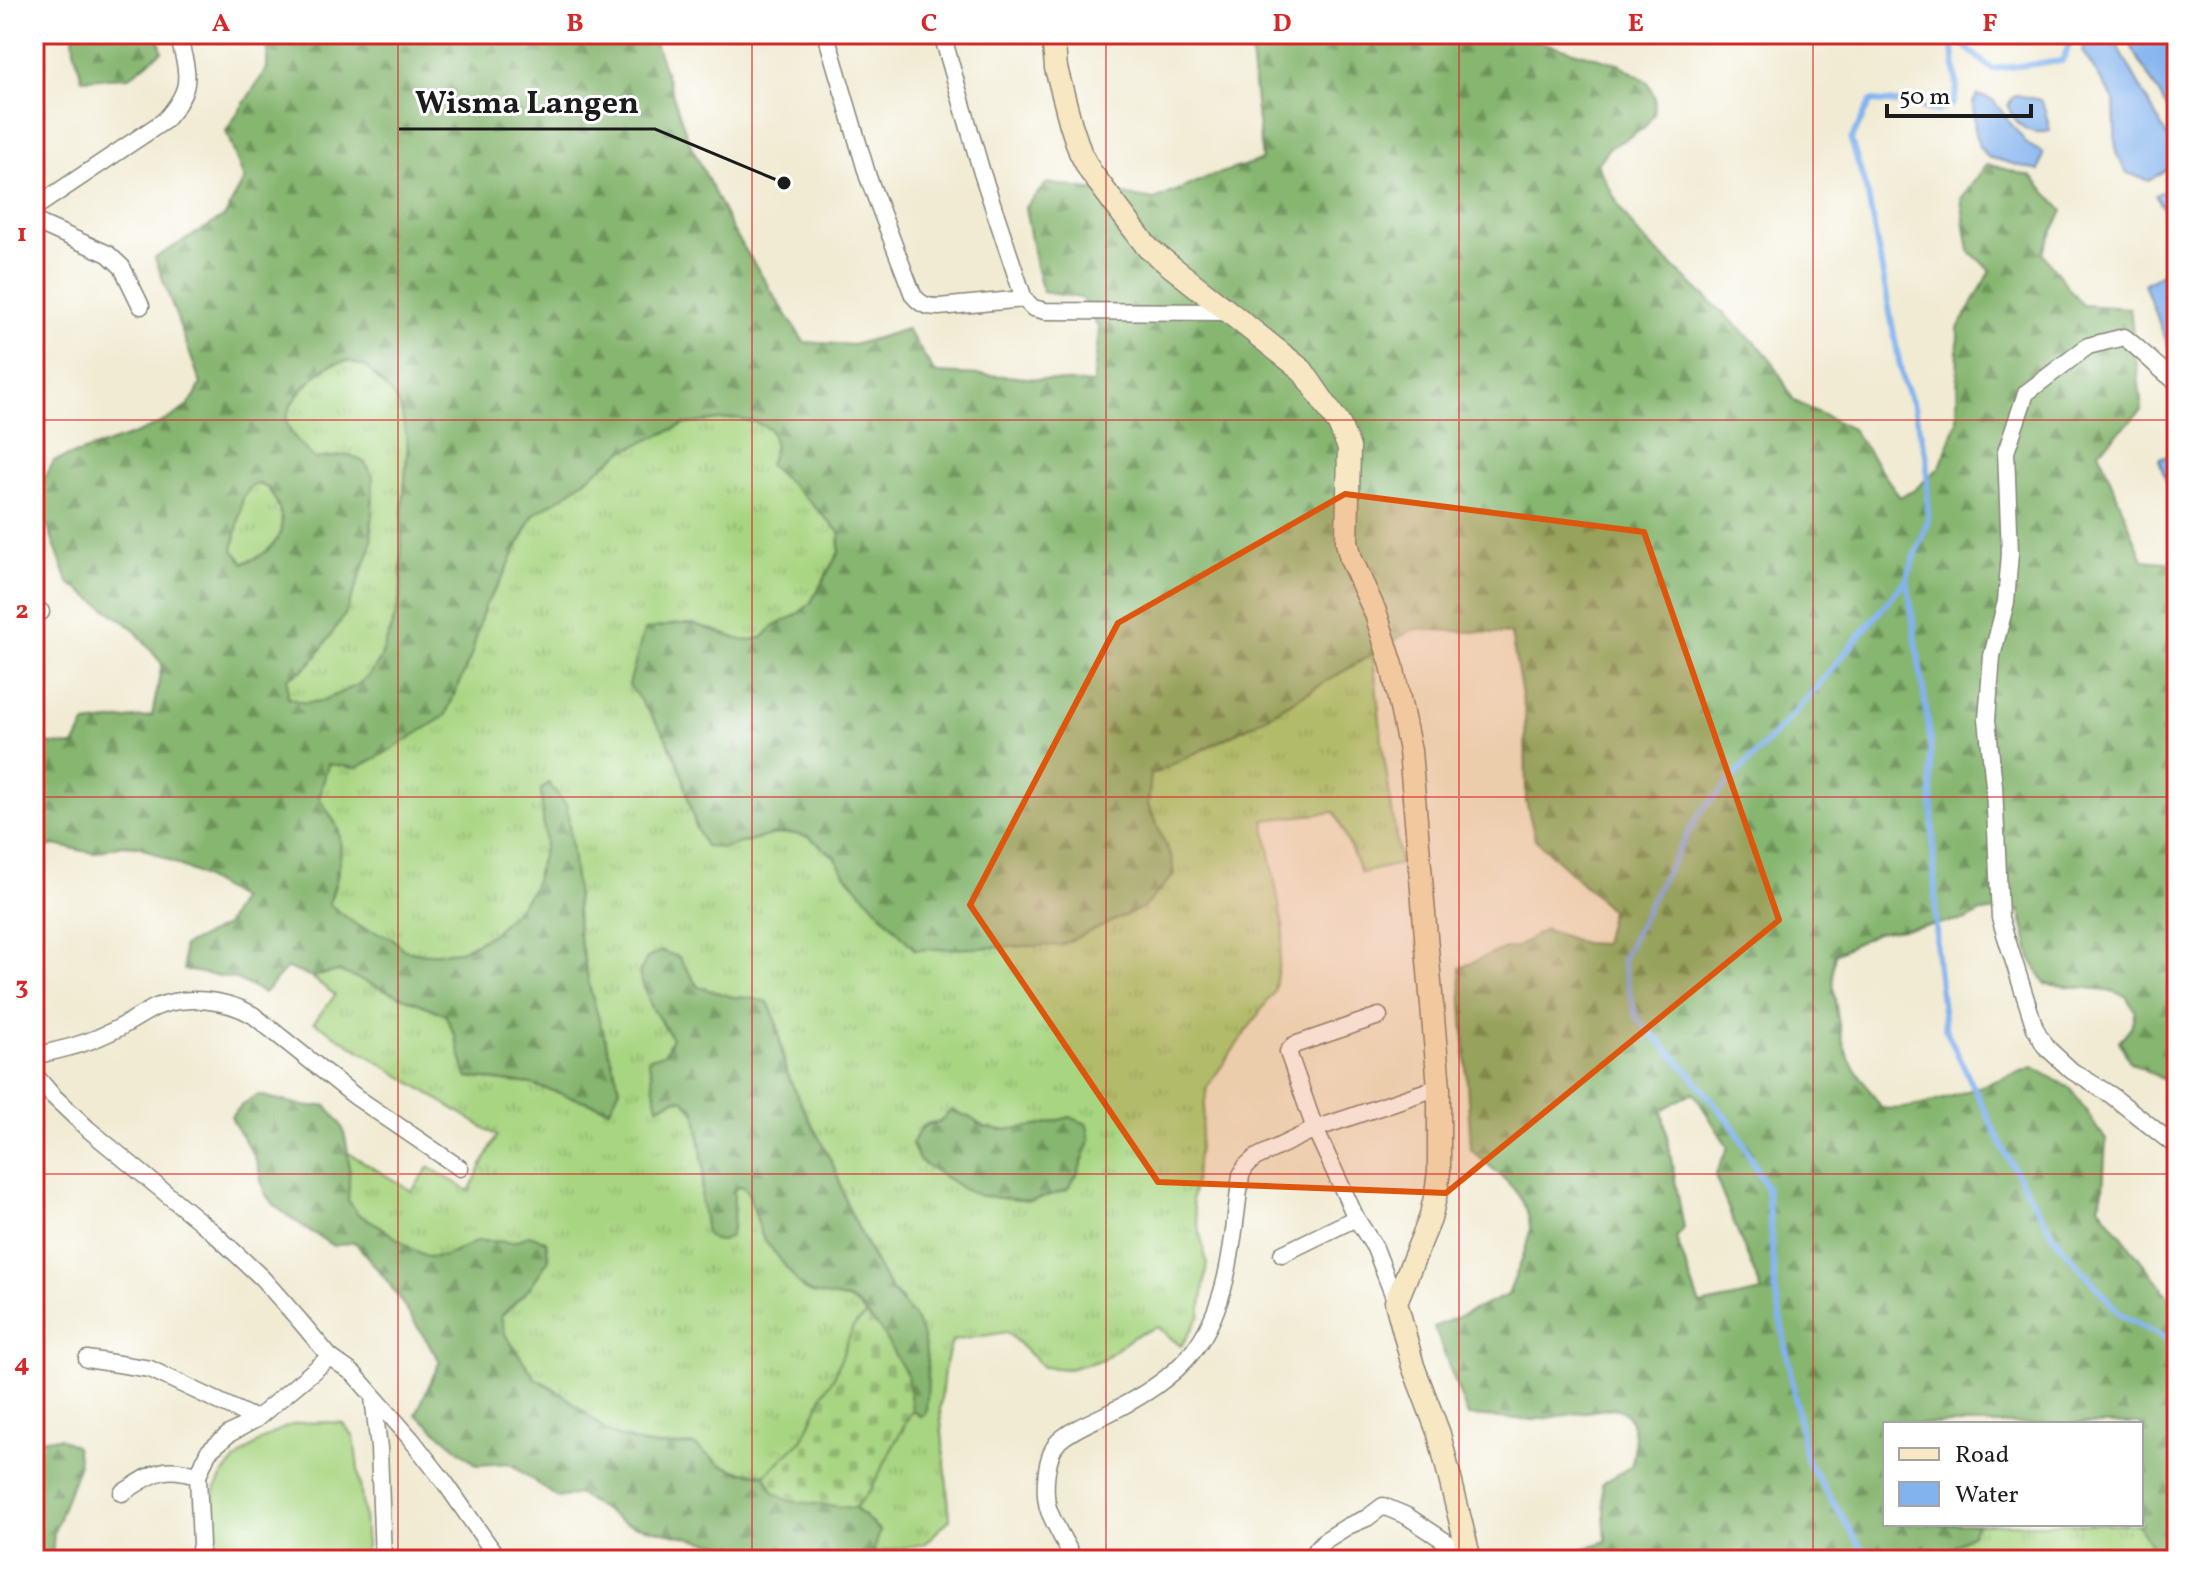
<svg xmlns="http://www.w3.org/2000/svg" width="2211" height="1594" font-family="Vollkorn,serif">
	<style>
		.grass { fill: url(#grass-tufts); stroke: #62784e; stroke-width: 2; fill-rule: evenodd }
		.forest { fill: url(#forest-firs); stroke: #516946; stroke-width: 2; fill-rule: evenodd }
		.cemetery { fill: url(#cemetery-stones); stroke: #62784e; stroke-width: 2 }
		.pitch { fill: #a8d581; stroke: #62784e; stroke-width: 2 }
		.water { fill: #83b3ee; stroke: #506885; stroke-width: 2 }
		.lines { fill: none; stroke-linecap: round; stroke-linejoin: round }
		.stream { stroke: #83b3ee; stroke-width: 6 }
		.lane-casing { stroke: #868478; stroke-width: 11 }
		.street-casing { stroke: #868478; stroke-width: 19 }
		.secondary-casing { stroke: #868478; stroke-width: 25 }
		.lane { stroke: #fff; stroke-width: 8 }
		.street { stroke: #fff; stroke-width: 16 }
		.secondary { stroke: #f8e7c3; stroke-width: 22 }
		.marked { fill: #de560d; fill-opacity: 0.2; stroke: #de560d; stroke-width: 6; stroke-linejoin: round }
		.grid { fill: none; stroke: #d62828; stroke-width: 2; stroke-opacity: 0.55 }
		.leader { fill: none; stroke: #1c1c1c; stroke-width: 3 }
		.callout-dot { fill: #1c1c1c; stroke: #fff; stroke-width: 3 }
		.callout-label { font-size: 32px; text-anchor: middle; font-weight: bold; fill: #1c1c1c; stroke: #fff; stroke-width: 6; stroke-linejoin: round; paint-order: stroke }
		.neatline { fill: none; stroke: #d62828; stroke-width: 3 }
		.grid-label { font-size: 26px; text-anchor: middle; font-weight: bold; fill: #d62828 }
	</style>
	<defs>
		<pattern id="grass-tufts" width="24" height="20" patternUnits="userSpaceOnUse" patternTransform="scale(2)"><rect width="24" height="20" fill="#a8d581"/><path d="M3 7l-1-3M5 7V3M7 7l1-3M15 17l-1-3M17 17v-4M19 17l1-3" fill="none" stroke="#90b66f"/></pattern>
		<pattern id="forest-firs" width="22" height="20" patternUnits="userSpaceOnUse" patternTransform="scale(2)"><rect width="22" height="20" fill="#86b66f"/><path d="M5 1l3.5 6h-7zM16 11l3.5 6h-7z" fill="#6d935a"/></pattern>
		<pattern id="cemetery-stones" width="16" height="16" patternUnits="userSpaceOnUse" patternTransform="scale(2)"><rect width="16" height="16" fill="#a8d581"/><path d="M2 7V4a2 2 0 0 1 4 0v3zM10 15v-3a2 2 0 0 1 4 0v3z" fill="#90b66f"/></pattern>
	</defs>
	<rect width="100%" height="100%" fill="#fff"/>
	<filter id="ink" filterUnits="userSpaceOnUse"><feTurbulence type="fractalNoise" baseFrequency=".0125" numOctaves="2"/><feDisplacementMap in="SourceGraphic" scale="16" xChannelSelector="R" yChannelSelector="G"/><feConvolveMatrix kernelMatrix="1 2 1 2 8 2 1 2 1" color-interpolation-filters="sRGB"/></filter>
	<filter id="wash" filterUnits="userSpaceOnUse"><feTurbulence type="fractalNoise" baseFrequency=".006" numOctaves="4" result="noise"/><feDisplacementMap in="SourceGraphic" scale="32" xChannelSelector="R" yChannelSelector="G"/><feGaussianBlur stdDeviation="1.8" result="paint"/><feColorMatrix in="noise" values="0 0 0 0 0 0 0 0 0 0 0 0 0 0 0 0 0 1.4 0 .05"/><feComposite in="paint" operator="in"/></filter>
	<g filter="url(#wash)">
		<rect width="100%" height="100%" fill="#f1ebd3"/>
		<g class="grass">
			<path d="M349,361l17,6 26,27 9,15 7,36 -6,71 -1,74 -3,18 -18,52 -10,15 -14,11 -34,15 -17,2 -17,-5 -1,-20 16,-8 12,-12 30,-45 26,-66 2,-70 -8,-14 -15,-8 -35,4c-8,-8 -25,-23 -28,-35 -5,-17 29,-52 44,-59 5,-3 12,-3 18,-4z"/>
			<path d="M736,418l19,4 16,8c9,40 41,74 69,103l-1,19 -29,52 -15,12 -19,8 -14,14 -18,3 -33,-12 -18,-5h-17l-10,114 16,35 14,56 26,19 49,-13 19,-2 19,4 25,19 11,18 70,76 242,-128 -9,-17 2,-30 106,-52 117,-69 10,96 17,114 -39,9 -26,-61 -71,8 20,112 -10,60 -67,95 -15,113 15,63 -7,53 -19,30 -24,-19 -24,10 -31,23 -34,9 -25,-2 -36,-35 -55,9 -8,29 -4,39 10,110 -26,25 -51,9 7,-22 -25,-23 16,-19 41,-79 8,6 -17,-115 -13,-13 -9,-15 -34,-68 -12,-35 -26,-49 -23,-50 -10,-53 -26,-20 -17,-1 -35,-10 -19,-30 -40,17 13,34 20,30 -7,15 -6,54 16,-8 9,1 12,14 8,56 -3,18 32,38 1,-36 7,-4 8,5 13,45 41,53 44,10 11,7 8,9 -13,12 -19,50 -10,15 -21,47 -38,36 -24,-3 -20,-7 -27,-20 -35,1 -17,-2 -33,-11 -28,-24 -30,-23 -16,-8 -30,-44 -5,-18 28,-26 21,-31 -4,-18 -16,-6 -15,7 -36,-1 -32,15 -18,1 -16,-8 -37,-26 -16,-8 -12,-15 2,-17 -2,-31 65,39 17,-24 40,24 28,-55 -183,-114 21,-27 -24,-18 28,-6 106,43 10,21 12,42 64,7 78,25 -18,-116 -13,-61 -2,-44 -27,-105 -8,7 4,55 -12,43 -15,20 -27,27 -30,16 -35,3 -22,-4 -12,-12 -34,-12 -30,-22c9,-21 16,-49 11,-72 -3,-11 -14,-24 -20,-34l9,-34 117,-48 26,-60 13,-49 17,-27 33,-66 30,-18 59,-45 62,-27zM969,1117c5,4 11,9 17,10 26,9 59,-3 84,-10l-39,84 -50,-5 -18,-7 -51,-45 9,-17 8,-4z"/>
			<path d="M259,484l9,4c4,7 10,15 12,23 8,27 -13,45 -36,52l-11,-13 10,-53 8,-11z"/>
			<polygon points="1977,1524 2137,1524 2162,1560 1937,1560 1971,1534"/>
		</g>
		<g class="forest">
			<polygon points="73,34 158,34 162,51 129,77 82,79 74,49"/>
			<path d="M268,34h384l36,105 44,90 72,113 49,3 54,-16 28,44 71,3 87,8 6,-55 -18,-31 -38,-6 -7,-25 -11,-60 22,-24 108,17 53,-23 54,-17 -13,-126h278l2,5 88,24 31,19 7,16 -1,16 -10,14 -36,21 -11,15 23,44 19,27 122,113 12,14 21,39 58,28 48,68 13,-6 27,-24 17,-45 1,-94 33,-57 -22,-20 -8,-52 26,-35 45,13 31,34 -21,42 40,52 48,3 12,102 -43,41 44,109 34,3v504l-13,13 -34,-18 -11,-21 12,-14 4,-16 -9,-15 -18,-6 -63,-6 -14,-25 -11,-48 -39,1 -14,8 -91,13 -41,21c-6,24 4,84 15,106 9,17 22,33 32,48 37,6 113,-28 151,-41l38,22 35,51 -3,50 -4,16 78,101v253h-15l-25,-36h4v-100h-256v100h92l-6,10 -34,26h-387l56,-19 -4,-57 29,-18c6,-18 6,-56 -18,-58l-80,12 -65,-4 -34,-89 74,-32c6,-17 22,-51 22,-67 0,-35 -36,-57 -59,-78l-11,-182 45,-20h10l30,-19 38,14 20,1 8,-34 -76,-71 -9,-38 -1,-88 -14,-79 -97,-5 -158,94 -105,52 -3,30 24,54 2,16 -30,32 -83,38 -146,5 -70,-76 -11,-18 -25,-19 -19,-4 -19,2 -49,13 -17,-2c-16,-29 -17,-61 -30,-91 -11,-25 -30,-47 -46,-70l15,-55 32,-6h17l51,17 18,-3 14,-14 19,-8 15,-12 29,-52 1,-19 -30,-31 -41,-37 6,-18 -4,-17 -16,-8 -19,-4 -51,6 -62,27 -59,45 -30,18 -33,66 -17,27 -13,49 -26,60 -54,34 -34,18 -29,-4 -9,34c6,10 17,23 20,34 5,23 -3,51 -10,72l29,22 34,12 12,12 22,4 35,-3 30,-16 27,-27 15,-20 12,-43 -4,-55 7,-7 19,23 9,82 2,44 13,61 29,95 -10,21 -79,-25 -64,-7 -12,-42 -10,-21 -106,-43 -28,6 -24,-9 -23,25 -28,-14 -52,-9 -1,-24 42,-20 15,-27 -46,-27 -55,-26 -18,-1 -27,8 -40,-8 -20,6v-109l40,4 11,-22 67,-8 10,-52 -29,-36 -65,-46 -32,-88 18,-33c38,-14 91,-26 124,-48 12,-7 18,-17 23,-29l-46,-126 70,-42 19,-37 -18,-48 41,-63zM349,361l17,6 26,27 9,15 7,36 -6,71 -1,74 -3,18 -18,52 -10,15 -14,11 -34,15 -17,2 -17,-5 -1,-20 16,-8 12,-12 31,-45 25,-66 2,-70 -8,-14 -15,-8 -35,4c-8,-8 -25,-23 -28,-35 -5,-18 29,-52 44,-59 5,-3 12,-3 18,-4zM259,484l9,4c4,7 10,15 12,23 8,27 -13,44 -36,52l-11,-13 10,-53 8,-11zM1693,1092l35,55 -13,29 47,116 -62,13 -24,-67 8,-10 -22,-118z"/>
			<path d="M661,951l18,6 19,30 35,10 17,1 18,4c13,25 10,47 19,71 13,33 32,62 47,94 6,13 8,27 14,40 12,26 24,53 40,77 10,17 28,30 34,50 7,23 7,57 3,80l-5,2 -8,-6 -5,-35 -28,-47 -20,-22 -12,-7 -35,-6 -9,-4 -41,-53 -14,-45 -7,-5 -7,4 -1,36 -3,10 -8,5 -9,-1 -7,-6 -5,-36 3,-28 -8,-56 -12,-14 -9,-1 -17,8 -10,-48 17,-6 7,-15 -20,-30 -13,-34 8,-16z"/>
			<path d="M258,1095l51,12 16,-2c6,7 14,14 17,22 8,21 8,50 6,73l11,15 16,8 37,26 16,8 18,-1 32,-15 36,1 15,-7 17,6 3,18 -21,31 -27,26 4,18 30,44 31,19 43,36 33,11 17,2 35,-1 27,20 20,7 24,3 8,16 16,10 66,7 25,23 -9,29h-63l-104,-19 -80,-18 -46,-29 -20,4 -49,-35 -32,2 -61,-51 24,-53 -52,-79 -33,-40 -22,4c-18,-13 -61,-36 -69,-55 -4,-10 -4,-21 -8,-31 -7,-16 -19,-27 -25,-44l12,-12z"/>
			<path d="M951,1110l18,7 15,10 18,3 35,-4 33,-9 17,7 3,17 -13,34 -10,15 -36,11 -50,-5 -18,-7 -44,-29 -7,-16c7,-14 10,-21 27,-21z"/>
			<polygon points="60,1438 76,1447 79,1464 54,1532 52,1560 34,1560 34,1439"/>
		</g>
		<polygon class="cemetery" points="866,1315 879,1328 907,1375 912,1410 871,1489 855,1508 789,1501 773,1491 765,1475 803,1439 824,1392 834,1377 853,1327"/>
		<path class="pitch" d="M325,1422l17,1 12,14 10,79 3,44h-154c2,-14 3,-29 2,-44 0,-8 -2,-17 0,-25 7,-27 58,-64 85,-68 8,-1 17,0 25,-1z"/>
		<g class="water">
			<polygon points="2111,34 2177,154 2177,162 2149,181 2127,173 2116,153 2114,100 2082,51 2085,44"/>
			<polygon points="2124,34 2177,34 2177,125"/>
			<polygon points="1977,95 1993,100 2027,144 2043,153 2039,171 1988,157 1979,147 1975,130 1973,103"/>
			<path d="M2017,95l23,5 5,10 5,21c-23,5 -34,-6 -42,-25l4,-8z"/>
			<polygon points="2177,183 2177,230 2155,195"/>
			<polygon points="2177,264 2177,362 2175,363 2144,284"/>
			<polygon points="2177,453 2177,502 2169,490 2159,459"/>
		</g>
		<g class="lines">
			<g class="stream">
				<polyline points="1952,36 1957,90 1953,104 1936,112 1911,104 1871,101 1851,140 1868,196 1903,382 1914,407 1927,458 1928,520 1907,579 1930,737 1937,959 1945,1028 2009,1160 2055,1238 2121,1315 2177,1344"/>
				<polyline points="1952,36 1992,69 2062,61 2074,34"/>
				<polyline points="1869,1560 1806,1459 1775,1288 1767,1189 1736,1130 1687,1070 1636,1017 1622,960 1659,885 1700,813 1800,707 1907,579"/>
			</g>
		</g>
	</g>
	<g filter="url(#ink)">
		<g class="lines">
			<g class="lane-casing">
				<g id="lane">
					<polyline points="808,34 822,34"/>
					<polyline points="737,36 743,34"/>
				</g>
			</g>
			<g class="street-casing">
				<g id="street">
					<path d="M826,34l42,143 45,118c8,10 14,12 26,12l85,-8"/>
					<polyline points="942,34 982,173 1024,299 1033,308 1045,311 1229,312"/>
					<path d="M34,208l130,-87c31,-34 24,-46 14,-87"/>
					<polyline points="34,221 108,254 122,267 141,306"/>
					<path d="M2177,382c-19,-13 -34,-31 -53,-45l-36,9 -62,47 -20,59 4,101 -4,49 -14,54 -5,63 7,67 6,132 35,110 10,18 27,25 39,24 66,52"/>
					<polyline points="34,612 41,612"/>
					<polyline points="1379,1016 1294,1045 1288,1052 1315,1129 1356,1218 1375,1248 1396,1302"/>
					<path d="M34,1056c25,-6 49,-11 72,-22 18,-7 33,-19 50,-27 30,-12 70,-8 97,8l103,82 104,71"/>
					<polyline points="34,1074 52,1095 88,1129 214,1233 262,1278 300,1321 330,1357 354,1374 411,1439 446,1484 499,1560"/>
					<polyline points="1282,1254 1356,1218"/>
					<polyline points="87,1359 150,1369 256,1419"/>
					<polyline points="373,1397 379,1448 383,1560"/>
					<path d="M122,1493c30,-18 40,-30 76,-17"/>
					<polyline points="198,1560 201,1544 198,1476 208,1452 229,1434 256,1419 330,1357"/>
					<path d="M1074,1560c-8,-16 -18,-32 -25,-49 -6,-18 -4,-56 10,-70 13,-12 32,-19 48,-27 32,-16 65,-35 87,-64 37,-49 39,-117 47,-175l5,-9 9,-8 60,-29 124,-42"/>
					<polyline points="1307,1560 1324,1541 1348,1526 1367,1518 1383,1506 1407,1516 1469,1557"/>
				</g>
			</g>
			<g class="secondary-casing">
				<polyline id="secondary" points="1053,34 1056,68 1071,125 1080,152 1090,171 1148,248 1302,370 1339,424 1349,448 1347,542 1351,559 1376,614 1392,665 1410,751 1439,1087 1439,1171 1436,1193 1430,1219 1396,1302 1413,1366 1439,1434 1470,1560"/>
			</g>
			<use href="#lane" class="lane"/>
			<use href="#street" class="street"/>
			<use href="#secondary" class="secondary"/>
		</g>
	</g>
	<path class="marked" d="M1345,494l299,38 135,388 -333,273 -288,-11 -188,-277 148,-282z"/>
	<path class="grid" d="M398,34v1526M752,34v1526M1106,34v1526M1459,34v1526M1813,34v1526M34,420h2143M34,797h2143M34,1174h2143"/>
	<path class="leader" d="M784 183L655 129H399"/>
	<circle class="callout-dot" cx="784" cy="183" r="8"/>
	<g class="callout-label">
		<text x="527" y="113">Wisma Langen</text>
	</g>
	<rect width="2211" height="1594" fill="none" stroke="#fff" stroke-width="88"/>
	<rect x="1883" y="1422" width="260" height="104" fill="#ffffff" stroke="#a4a4a4" stroke-width="2"/>
	<rect x="1899" y="1448" width="40" height="12" fill="#f8e7c3" stroke="#a4a4a4" stroke-width="2"/>
	<text x="1955" y="1462" font-size="24" fill="#1c1c1c">Road</text>
	<rect x="1899" y="1482" width="40" height="24" fill="#83b3ee" stroke="#a4a4a4" stroke-width="2"/>
	<text x="1955" y="1502" font-size="24" fill="#1c1c1c">Water</text>
	<path d="M1887 104v12h144v-12" fill="none" stroke="#1c1c1c" stroke-width="4"/>
	<text x="1899" y="104" font-size="24" fill="#1c1c1c" stroke="#ffffff" stroke-width="6" paint-order="stroke">50 m</text>
	<rect x="44" y="44" width="2123" height="1506" class="neatline"/>
	<g class="grid-label">
		<text x="221" y="31">A</text>
		<text x="575" y="31">B</text>
		<text x="929" y="31">C</text>
		<text x="1282" y="31">D</text>
		<text x="1636" y="31">E</text>
		<text x="1990" y="31">F</text>
		<text x="22" y="241">1</text>
		<text x="22" y="618">2</text>
		<text x="22" y="994">3</text>
		<text x="22" y="1371">4</text>
	</g>
</svg>
